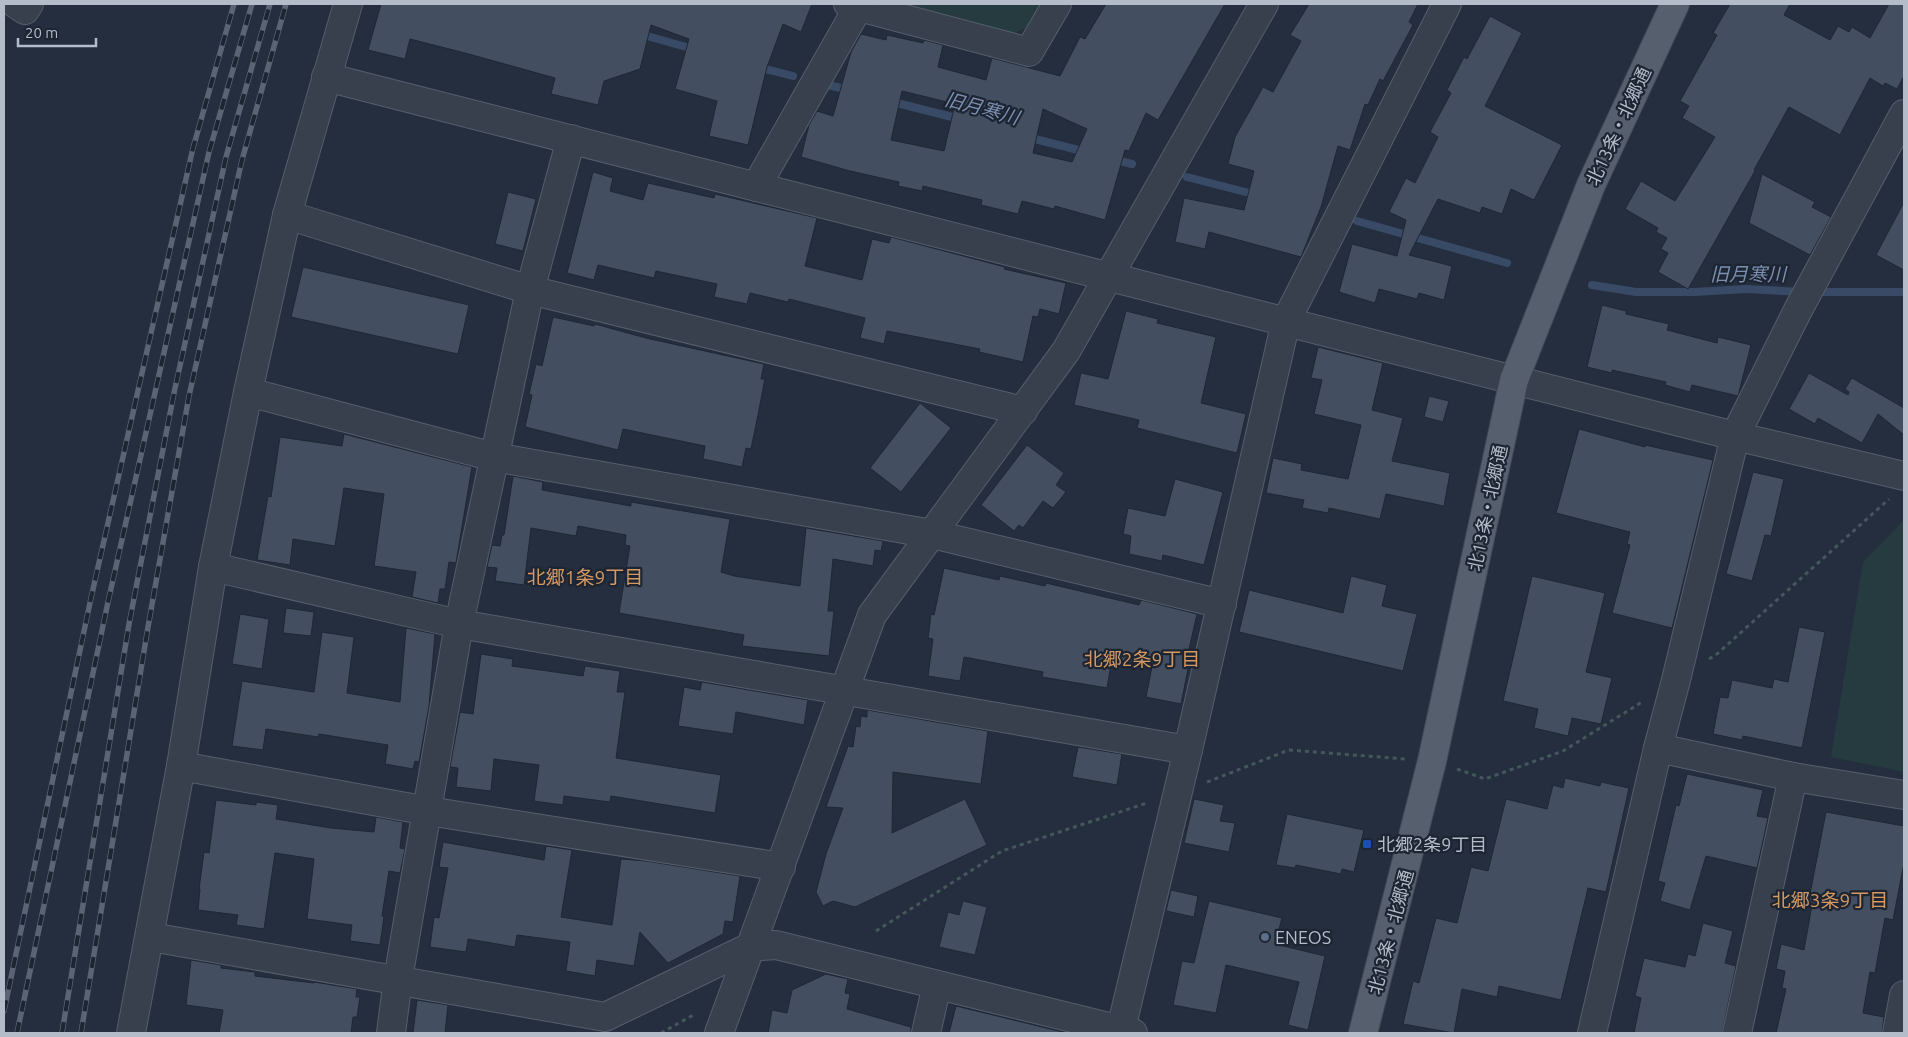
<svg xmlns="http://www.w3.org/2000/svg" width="1908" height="1037" font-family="Ubuntu,'Noto Sans JP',sans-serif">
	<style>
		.green { fill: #263b3f }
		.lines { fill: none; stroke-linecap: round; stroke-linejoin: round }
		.stream { stroke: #394a67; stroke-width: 8 }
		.building { fill: #434e60; stroke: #1f2735; fill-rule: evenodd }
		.minor-casing { stroke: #565e6c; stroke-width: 30 }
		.major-casing { stroke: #414957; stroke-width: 30 }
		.path { stroke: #44585c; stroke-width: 3; stroke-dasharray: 4 4; stroke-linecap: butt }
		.minor { stroke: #38404e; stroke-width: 28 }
		.major { stroke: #565f6e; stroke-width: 28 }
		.rail-casing { stroke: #5a6475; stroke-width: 5.5 }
		.rail { stroke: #1d2533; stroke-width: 4; stroke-dasharray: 11; stroke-linecap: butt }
		.transit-dot { fill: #1a4fb4; stroke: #1d2533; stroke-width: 2 }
		.service-dot { fill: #5c6f8a; stroke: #1d2533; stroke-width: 2 }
		.labels { text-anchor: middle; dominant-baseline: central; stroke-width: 4.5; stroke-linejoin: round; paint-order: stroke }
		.street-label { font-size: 18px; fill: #b4bbc9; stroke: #1d2533 }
		.poi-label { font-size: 18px; fill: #b4bbc9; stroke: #1d2533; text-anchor: start }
		.water-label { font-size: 19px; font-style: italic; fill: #7c8fb1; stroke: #1d2533 }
		.neighbourhood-label { font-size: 19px; fill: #d59963; stroke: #1d2533 }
	</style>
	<rect width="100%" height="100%" fill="#242e3e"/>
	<g class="green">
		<polygon points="904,4 1040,4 1026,28 1013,34"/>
		<polygon points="1904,520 1904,772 1831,757 1863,562"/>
	</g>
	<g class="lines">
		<g class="stream">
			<polyline points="640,34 697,50"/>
			<polyline points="758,67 793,76"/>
			<polyline points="824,84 849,90"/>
			<polyline points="889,101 960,119"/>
			<polyline points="1027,137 1086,152"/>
			<polyline points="1112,159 1132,164"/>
			<polyline points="1187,177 1257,195"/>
			<polyline points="1357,221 1507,263"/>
			<polyline points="1592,285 1636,292 1695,292 1746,289 1802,292"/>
			<polyline points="1814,292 1904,292"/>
		</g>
	</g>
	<g class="building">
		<polygon points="381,4 812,4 801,32 783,24 767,67 748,145 709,136 717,101 675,89 689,39 651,25 640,69 604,81 598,105 551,94 555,78 465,53 410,39 405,59 368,50"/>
		<path d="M1106,4h119l-67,116 -12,-7 -17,38 -4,-1 -20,70 -50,-14 -1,3 -32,-8 -4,13 -37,-9 1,-5 -59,-14 -1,5 -24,-5 1,-4 -49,-11 -49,-14 8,-32 8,-14 16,5 18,-64 10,-18 25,6 1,-5 36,8 1,-3 19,5 -5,22 48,13 6,-22 68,18 20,-39 5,2zM902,91l53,13 -11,47 -53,-11zM1043,109l44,20 -15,33 -39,-9z"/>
		<polygon points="1309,4 1418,4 1409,22 1413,25 1383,81 1380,79 1368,105 1365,104 1350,150 1338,146 1321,207 1301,257 1209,232 1205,249 1175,242 1184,198 1244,210 1254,171 1228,164 1235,137 1263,87 1273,92 1301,41 1290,35"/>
		<polygon points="1730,4 1790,4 1784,15 1830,40 1838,26 1849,32 1852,27 1870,38 1889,4 1904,4 1904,76 1897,89 1885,83 1883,86 1870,78 1840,135 1789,107 1754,170 1755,171 1688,289 1658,272 1668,253 1661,249 1667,238 1656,232 1658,228 1625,209 1641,181 1675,201 1715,137 1682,118 1689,106 1680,101 1717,35 1713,33"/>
		<polygon points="1490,16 1522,33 1485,106 1562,145 1534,200 1511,189 1502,214 1482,207 1480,213 1438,199 1409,255 1452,266 1444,300 1419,293 1417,299 1379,289 1375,303 1339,292 1352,244 1397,256 1406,220 1389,212 1406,178 1415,183 1438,137 1430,132 1451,93 1447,90 1464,57 1467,59"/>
		<polygon points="593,172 613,178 610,191 643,200 648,183 714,198 715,194 817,218 805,266 862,280 872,239 889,243 891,237 1005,267 1004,269 1066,283 1059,314 1040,309 1038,317 1033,316 1023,362 979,352 980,349 887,331 884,344 860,338 865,318 789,299 788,302 750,293 747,304 714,297 717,284 656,271 654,278 598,265 594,280 567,273"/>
		<polygon points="1762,174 1815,202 1812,207 1831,217 1810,255 1749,223"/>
		<polygon points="508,192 536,199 523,251 495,244"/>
		<polygon points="1904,202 1904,270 1876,255"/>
		<polygon points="303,267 469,305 458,354 291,317"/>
		<polygon points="1602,305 1626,311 1626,314 1669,324 1667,330 1717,343 1718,337 1751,345 1738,396 1692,385 1690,392 1665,385 1666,382 1612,370 1612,373 1587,367"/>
		<polygon points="1126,311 1158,319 1157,323 1216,337 1201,403 1246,414 1237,453 1137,428 1139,420 1074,405 1081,373 1108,379"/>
		<polygon points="553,317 594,326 595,324 646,338 764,364 761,379 765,379 758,415 751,449 746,448 742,467 703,459 705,446 623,429 618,450 525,427 532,395 529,394 536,364 542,366"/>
		<polygon points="1318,347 1383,363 1372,410 1403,418 1392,461 1450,473 1444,506 1386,494 1380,519 1329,508 1328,513 1302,508 1304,500 1266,493 1273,458 1302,464 1301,470 1348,479 1361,425 1314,414 1322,380 1311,378"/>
		<polygon points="1809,373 1848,395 1849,392 1845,389 1852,378 1904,408 1904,435 1878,414 1862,443 1818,418 1815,424 1789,409"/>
		<polygon points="1429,396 1449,401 1443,422 1424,417"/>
		<polygon points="920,403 951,428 901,492 870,468"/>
		<polygon points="1579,429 1645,447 1645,445 1713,460 1672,628 1612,613 1630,545 1627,544 1630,532 1556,513"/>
		<polygon points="344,434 472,467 456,563 449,562 445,589 440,589 438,603 412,597 416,572 374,566 384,494 344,488 335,546 293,539 290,565 257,560 268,496 271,497 280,437 342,446"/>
		<polygon points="1027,445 1064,473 1056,485 1066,492 1053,508 1043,501 1023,528 1019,525 1014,531 981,505"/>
		<polygon points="1753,472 1784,479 1771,536 1765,535 1752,581 1726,574"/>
		<polygon points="513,476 543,482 542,490 631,506 631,502 730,519 721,572 734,576 800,586 806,528 883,541 881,551 875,550 873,566 833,559 828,611 834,611 829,656 742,646 744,635 619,613 630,546 625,545 626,535 578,526 576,536 531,528 524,585 495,581 497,568 487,567 492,545 500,546 502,535 504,535"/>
		<polygon points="1175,479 1223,492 1204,565 1163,555 1162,561 1129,554 1131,536 1123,534 1128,508 1165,516"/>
		<polygon points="944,568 999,580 1000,576 1045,586 1046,583 1139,605 1141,600 1197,614 1187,658 1190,659 1181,704 1146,697 1152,667 1112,659 1107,688 1042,677 1043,672 964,657 960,681 928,676 933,639 928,638 931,614 934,615"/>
		<polygon points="1351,576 1387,585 1382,606 1417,614 1403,671 1239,632 1249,590 1343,613"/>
		<polygon points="1532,576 1605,593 1586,672 1612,678 1601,724 1572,718 1568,736 1534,728 1538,709 1503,701"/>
		<polygon points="286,608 314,612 311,636 283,633"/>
		<polygon points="240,614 269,619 262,669 232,664"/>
		<polygon points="1799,627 1825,632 1802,748 1743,736 1742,740 1713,734 1720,697 1728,698 1732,680 1772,688 1774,679 1788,682"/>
		<polygon points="406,628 435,634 429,706 419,762 415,761 413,769 385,764 388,745 319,734 318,737 266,729 263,750 232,746 242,681 314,692 322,632 354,637 347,693 400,702"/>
		<polygon points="481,654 513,659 512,666 583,676 585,666 620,671 617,692 625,692 616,758 721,775 715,813 611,796 610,802 564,796 563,805 534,801 539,765 494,759 491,791 456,787 458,768 450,767 460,712 473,714"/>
		<polygon points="702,682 808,700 804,725 736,712 733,734 678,726 684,687 700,690"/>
		<polygon points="867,710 988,731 981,784 893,772 892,833 965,799 987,845 855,907 833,901 823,906 816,892 826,854 843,808 826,807 848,746 853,747 856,726 860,727 861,716 867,717"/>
		<polygon points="1078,747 1122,754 1117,785 1072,777"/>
		<polygon points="1687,774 1763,790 1757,816 1768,818 1757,868 1706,856 1690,910 1660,901 1665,883 1658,881 1676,805 1679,806"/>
		<polygon points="1565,778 1600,786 1601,782 1629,788 1606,892 1588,888 1561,1000 1499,986 1497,997 1462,989 1454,1033 1403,1024 1413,981 1419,983 1436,918 1457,923 1471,867 1488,871 1506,799 1547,809 1553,785 1563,788"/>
		<polygon points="1194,799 1224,805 1220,821 1235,823 1229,852 1184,843"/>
		<polygon points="216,800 256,805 256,802 278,805 276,819 331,828 374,832 376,817 403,822 400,848 405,849 400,873 389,871 382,916 384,917 380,945 350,941 352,925 307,919 314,859 275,853 264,929 236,925 238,915 198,910 200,889 199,889 204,852 209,853"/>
		<polygon points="1826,812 1904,826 1904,863 1893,920 1885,918 1875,973 1870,972 1863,1013 1884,1017 1882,1033 1776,1033 1786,989 1782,988 1785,971 1776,969 1781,944 1804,950 1812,905 1808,904"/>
		<polygon points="1287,814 1364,830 1354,872 1342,869 1341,874 1296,865 1295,868 1276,865"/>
		<polygon points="443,842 544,860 546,846 572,850 561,917 612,925 621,859 646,861 740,876 733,922 725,921 723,934 668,963 640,932 634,966 597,960 595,976 566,971 570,942 517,935 515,947 468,939 466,952 430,947 434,917 439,918 448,868 439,867"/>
		<polygon points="1171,890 1198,896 1194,917 1166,911"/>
		<polygon points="963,901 987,907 975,955 939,947 948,912 959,915"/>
		<polygon points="1209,901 1282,918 1275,944 1325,956 1308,1030 1288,1025 1299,982 1226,965 1216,1013 1173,1005 1182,961 1194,963"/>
		<polygon points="1703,923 1733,931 1725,963 1736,966 1722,1033 1634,1033 1641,998 1635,996 1644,958 1685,967 1688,954 1695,956"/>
		<polygon points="191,960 221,965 221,968 255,972 255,976 314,983 314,982 357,989 356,997 360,997 357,1017 353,1017 351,1033 219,1033 223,1010 186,1005"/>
		<polygon points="826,974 848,979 845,993 850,994 847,1009 911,1027 911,1033 768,1033 772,1010 787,1013 792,990"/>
		<polygon points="417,1000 448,1005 445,1033 413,1033"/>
		<polygon points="956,1006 1067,1033 949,1033"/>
	</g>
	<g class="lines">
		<g class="minor-casing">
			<g id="minor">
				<polyline points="16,4 25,10 29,4"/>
				<polyline points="848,4 1029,52 1057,4"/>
				<polyline points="326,77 1514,380 1735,436 1904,476"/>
				<polyline points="756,187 860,4"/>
				<polyline points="287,215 530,290 1023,411"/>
				<polyline points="248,392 494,457 932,534 1222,604"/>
				<polyline points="213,567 459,624 1188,750"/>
				<polyline points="1658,748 1793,777 1737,1033"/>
				<polyline points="181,766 428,811 781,867"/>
				<polyline points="1793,777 1904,795"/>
				<polyline points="151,937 605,1017 750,947 776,945 1133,1033"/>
				<polyline points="131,1033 181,766 213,567 248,392 287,215 348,4"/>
				<polyline points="391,1033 398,979 459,624 530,290 571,139"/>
				<polyline points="719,1033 872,615 1066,351 1264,4"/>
				<polyline points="926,1033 937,985"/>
				<polyline points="1120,1033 1188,750 1286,321 1447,4"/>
				<polyline points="1592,1033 1658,748 1676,680 1735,436 1798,310 1904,114"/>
				<polyline points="1897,1033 1904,995"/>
			</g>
		</g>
		<g class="major-casing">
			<polyline id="major" points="1363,1033 1432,761 1514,380 1591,185 1675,4"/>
		</g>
		<g class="path">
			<polyline points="1709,659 1717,654 1889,499"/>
			<polyline points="1457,769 1485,779 1563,751 1642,702"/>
			<polyline points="1207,782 1289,750 1405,759"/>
			<polyline points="876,931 1002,851 1147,803"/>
			<polyline points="661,1033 695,1014"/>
		</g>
		<use href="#minor" class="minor"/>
		<use href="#major" class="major"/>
		<g class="rail-casing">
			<g id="rail">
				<polyline points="4,1011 91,598 193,148 234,4"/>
				<polyline points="17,1033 108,602 209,152 252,4"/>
				<polyline points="62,1033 129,624 174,393 226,157 270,4"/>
				<polyline points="81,1033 148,627 189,396 242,160 286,4"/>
			</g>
		</g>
		<use href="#rail" class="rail"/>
	</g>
	<rect class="transit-dot" x="1362" y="839" width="10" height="10" rx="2.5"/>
	<circle class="service-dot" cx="1265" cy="937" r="5"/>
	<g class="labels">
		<g class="street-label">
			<text transform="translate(1618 126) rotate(-65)">北13条・北郷通</text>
			<text transform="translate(1487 508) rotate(-78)">北13条・北郷通</text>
			<text transform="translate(1390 932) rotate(-75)">北13条・北郷通</text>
		</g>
		<g class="poi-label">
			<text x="1377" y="844">北郷2条9丁目</text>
			<text x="1275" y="937">ENEOS</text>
		</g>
		<g class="water-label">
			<text transform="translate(982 108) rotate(15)">旧月寒川</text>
			<text x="1748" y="274">旧月寒川</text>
		</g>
		<g class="neighbourhood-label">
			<text x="585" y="577">北郷1条9丁目</text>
			<text x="1142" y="659">北郷2条9丁目</text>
			<text x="1830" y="900">北郷3条9丁目</text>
		</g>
	</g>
	<rect width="1908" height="1037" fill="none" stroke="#b4bbc9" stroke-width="10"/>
	<path d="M18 38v8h78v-8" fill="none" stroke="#b4bbc9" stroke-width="2.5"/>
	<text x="25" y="38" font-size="15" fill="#b4bbc9" stroke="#1d2533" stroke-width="4" paint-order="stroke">20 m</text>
</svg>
